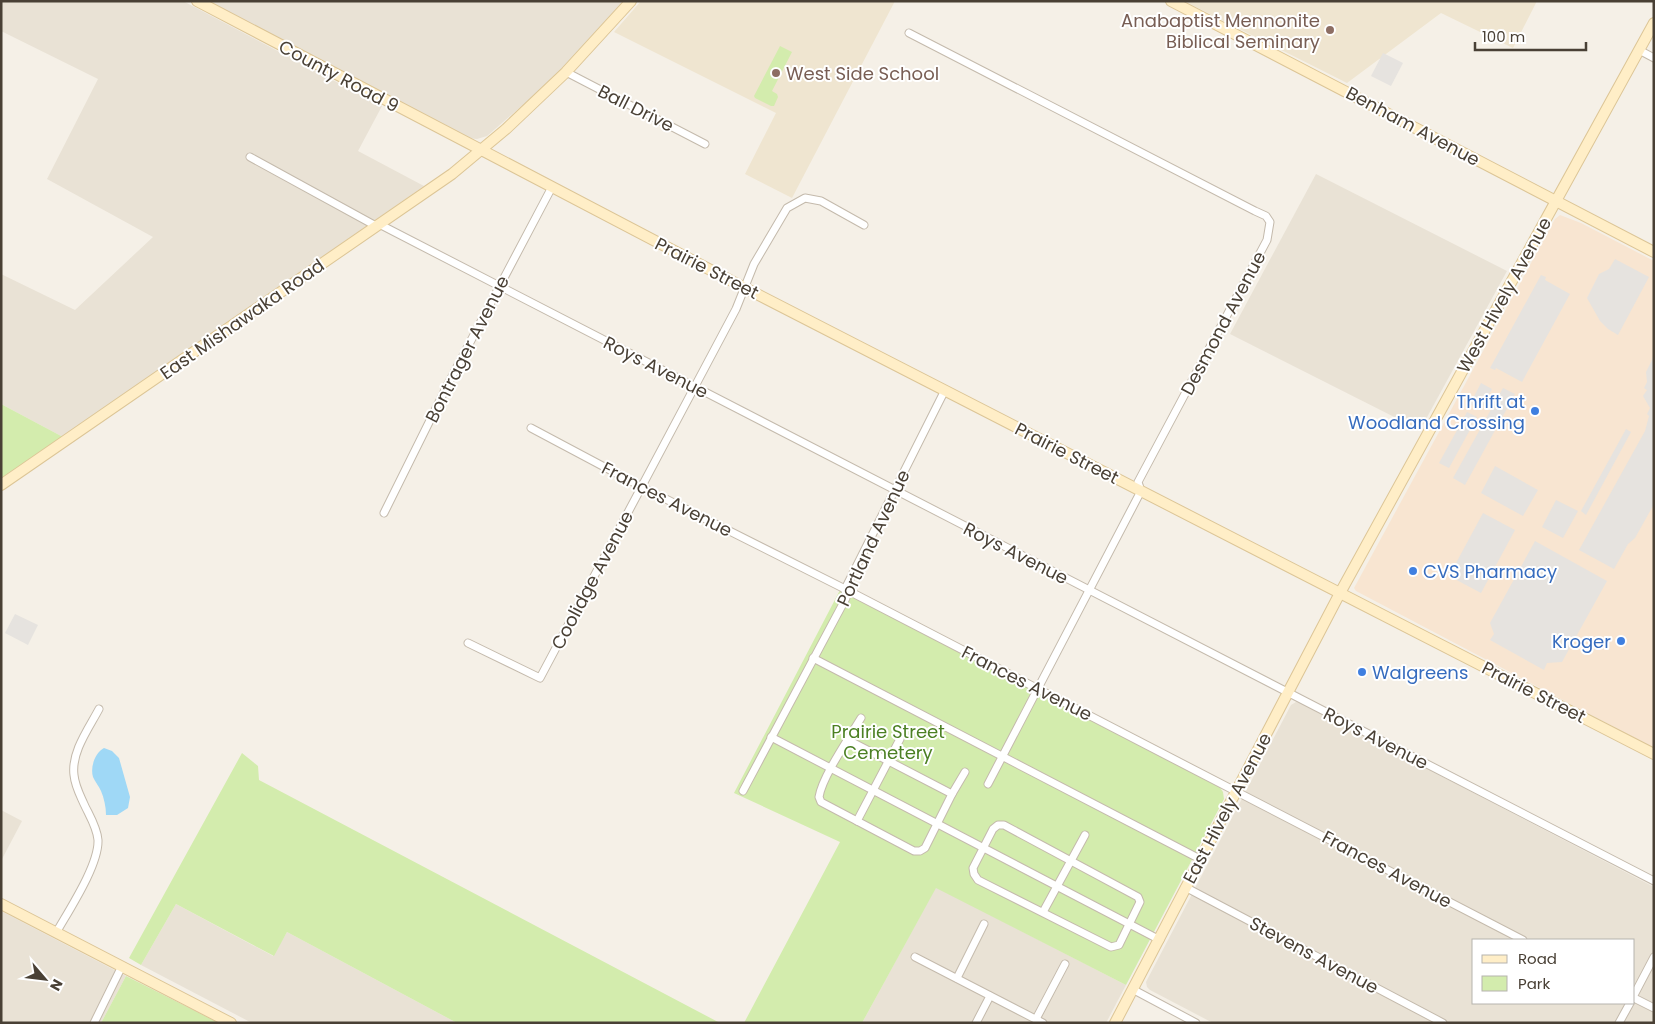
<svg xmlns="http://www.w3.org/2000/svg" width="1655" height="1024" font-family="Poppins,sans-serif">
	<style>
		.residential { fill: #e9e2d5; fill-rule: evenodd }
		.commercial { fill: #f8e5d1 }
		.education { fill: #efe5d0 }
		.green { fill: #d3ecad }
		.parking { fill: #e6e3df }
		.water { fill: #9fd8f6 }
		.lines { fill: none; stroke-linecap: round; stroke-linejoin: round }
		.street-casing { stroke: #c4baac; stroke-width: 9 }
		.secondary-casing { stroke: #dcc596; stroke-width: 12 }
		.street { stroke: #fff; stroke-width: 7 }
		.secondary { stroke: #ffeec7; stroke-width: 10 }
		.education-dot { fill: #8d6e63; stroke: #fff; stroke-width: 2 }
		.shop-dot { fill: #3f7fe0; stroke: #fff; stroke-width: 2 }
		.labels { text-anchor: middle; dominant-baseline: central; stroke-width: 4; stroke-linejoin: round; paint-order: stroke }
		.education-label { font-size: 18px; fill: #785e54; stroke: #fff; text-anchor: end }
		.street-label { font-size: 18px; fill: #494035; stroke: #fff }
		.shop-label { font-size: 18px; fill: #366cbe; stroke: #fff; text-anchor: end }
		.park-label { font-size: 18px; fill: #4c8024; stroke: #fff }
	</style>
	<rect width="100%" height="100%" fill="#f5f0e7"/>
	<g class="residential">
		<polygon points="1,1 183,1 382,106 358,151 424,186 63,437 1,404 1,274 75,310 153,237 47,179 98,79 1,31"/>
		<polygon points="208,1 623,1 557,75 487,136 477,139 467,138"/>
		<polygon points="1316,174 1507,271 1420,430 1230,334"/>
		<path d="M1296,702l5,1 353,184v136h-441l-63,-33 -3,-3 -1,-5 145,-277zM1474,940h160v63h-160z"/>
		<polygon points="1,810 22,821 1,861"/>
		<polygon points="936,887 1126,985 1106,1023 862,1023"/>
		<polygon points="176,904 273,956 287,932 457,1023 252,1023 141,965"/>
		<polygon points="1,911 126,976 101,1023 1,1023"/>
	</g>
	<polygon class="commercial" points="1560,215 1581,223 1654,261 1654,748 1356,591 1354,588 1555,219"/>
	<g class="education">
		<polygon points="641,1 895,1 792,198 745,174 776,113 614,32"/>
		<polygon points="1184,1 1537,1 1513,48 1441,13 1347,83"/>
	</g>
	<g class="green">
		<polygon points="780,46 792,52 772,91 777,94 778,97 774,106 771,106 755,98 754,96"/>
		<polygon points="1,404 63,437 1,479"/>
		<polygon points="840,590 1219,786 1223,792 1224,799 1126,985 936,888 862,1023 744,1023 840,842 734,793"/>
		<polygon points="242,753 258,766 259,780 720,1023 457,1023 287,932 274,956 176,904 141,965 129,958"/>
		<polygon points="126,976 219,1023 101,1023"/>
	</g>
	<g class="parking">
		<polygon points="1383,53 1403,63 1391,86 1371,76"/>
		<polygon points="1615,259 1649,277 1618,335 1608,329 1600,321 1587,298 1599,274 1609,269"/>
		<polygon points="1541,275 1546,277 1545,280 1570,294 1522,382 1496,368 1495,370 1490,368"/>
		<polygon points="1654,352 1654,504 1635,538 1628,544 1614,569 1579,550 1645,431 1649,416 1647,414 1650,408 1643,396 1647,390 1644,388 1647,382 1646,372 1652,360"/>
		<polygon points="1481,383 1492,389 1481,410 1470,404"/>
		<polygon points="1503,388 1515,394 1465,485 1453,478"/>
		<polygon points="1467,412 1477,417 1449,468 1439,463"/>
		<polygon points="1626,429 1631,432 1586,515 1581,511"/>
		<polygon points="1495,466 1538,490 1523,516 1481,493"/>
		<polygon points="1556,500 1578,511 1563,538 1542,527"/>
		<polygon points="1483,513 1515,530 1481,593 1449,576"/>
		<polygon points="1535,541 1607,581 1562,662 1547,663 1544,670 1490,640 1494,634 1490,623"/>
		<polygon points="15,614 38,625 28,645 5,633"/>
	</g>
	<path class="water" d="M104,748l8,3 7,7 11,39 -2,11 -11,7h-11c0,-8 -2,-17 -5,-24 -2,-5 -6,-9 -8,-14 -3,-10 2,-24 11,-29z"/>
	<g class="lines">
		<g class="street-casing">
			<g id="street">
				<polyline points="909,33 1255,211 1266,216 1270,222 1267,240 1138,482 1141,491 988,784"/>
				<polyline points="1639,50 1654,58"/>
				<polyline points="566,72 705,144"/>
				<polyline points="250,157 376,226"/>
				<polyline points="379,224 1654,881"/>
				<polyline points="531,428 642,487 845,589 1523,940"/>
				<polyline points="384,513 448,384 552,187"/>
				<polyline points="468,643 540,678 736,309 754,264 787,208 805,198 821,201 864,225"/>
				<polyline points="813,658 1200,859"/>
				<polyline points="771,737 1160,940"/>
				<path d="M848,740l104,54 -27,54 -5,3h-6l-93,-49 -2,-5c3,-20 30,-59 42,-79"/>
				<polyline points="743,791 846,598 845,589 945,390"/>
				<polyline points="952,794 965,772"/>
				<polyline points="857,821 900,739"/>
				<polygon points="998,825 1004,825 1138,897 1140,902 1119,945 1111,947 978,880 974,874 973,868 993,829"/>
				<polyline points="1185,887 1443,1023"/>
				<polyline points="1043,912 1085,835"/>
				<path d="M56,933c13,-23 43,-68 42,-93 -1,-13 -9,-25 -14,-36 -4,-9 -9,-18 -10,-29 -3,-23 15,-47 25,-66"/>
				<polyline points="915,957 1043,1023"/>
				<polyline points="957,978 984,924"/>
				<polyline points="1134,990 1196,1023"/>
				<polyline points="1634,995 1654,957"/>
				<polyline points="1634,998 1654,1008"/>
				<polyline points="1036,1019 1065,964"/>
				<polyline points="94,1023 122,966"/>
				<polyline points="976,1023 990,996"/>
				<polyline points="1619,1023 1630,1003"/>
			</g>
		</g>
		<g class="secondary-casing">
			<g id="secondary">
				<polyline points="197,1 745,288 1654,754"/>
				<polyline points="1171,1 1654,252"/>
				<polyline points="1,485 452,174 506,129 566,72 631,1"/>
				<polyline points="1,904 231,1023"/>
				<polyline points="1115,1023 1340,593 1654,23"/>
			</g>
		</g>
		<use href="#street" class="street"/>
		<use href="#secondary" class="secondary"/>
	</g>
	<g class="education-dot">
		<circle cx="1330" cy="30" r="5"/>
		<circle cx="776" cy="73" r="5"/>
	</g>
	<g class="shop-dot">
		<circle cx="1535" cy="411" r="5"/>
		<circle cx="1413" cy="571" r="5"/>
		<circle cx="1621" cy="641" r="5"/>
		<circle cx="1362" cy="672" r="5"/>
	</g>
	<g class="labels">
		<g class="education-label">
			<text x="1320" y="20">Anabaptist Mennonite<tspan x="1320" dy="21">Biblical Seminary</tspan></text>
			<text x="786" y="73" text-anchor="start">West Side School</text>
		</g>
		<g class="street-label">
			<text transform="translate(339 76) rotate(28)">County Road 9</text>
			<text transform="translate(636 108) rotate(27)">Ball Drive</text>
			<text transform="translate(1413 126) rotate(28)">Benham Avenue</text>
			<text transform="translate(707 268) rotate(27)">Prairie Street</text>
			<text transform="translate(1504 295) rotate(-61)">West Hively Avenue</text>
			<text transform="translate(242 319) rotate(-35)">East Mishawaka Road</text>
			<text transform="translate(1223 323) rotate(-62)">Desmond Avenue</text>
			<text transform="translate(467 349) rotate(-63)">Bontrager Avenue</text>
			<text transform="translate(656 367) rotate(27)">Roys Avenue</text>
			<text transform="translate(1067 453) rotate(27)">Prairie Street</text>
			<text transform="translate(667 499) rotate(27)">Frances Avenue</text>
			<text transform="translate(873 538) rotate(-65)">Portland Avenue</text>
			<text transform="translate(1016 553) rotate(27)">Roys Avenue</text>
			<text transform="translate(592 580) rotate(-62)">Coolidge Avenue</text>
			<text transform="translate(1027 683) rotate(27)">Frances Avenue</text>
			<text transform="translate(1534 692) rotate(27)">Prairie Street</text>
			<text transform="translate(1376 738) rotate(27)">Roys Avenue</text>
			<text transform="translate(1227 808) rotate(-62)">East Hively Avenue</text>
			<text transform="translate(1387 869) rotate(28)">Frances Avenue</text>
			<text transform="translate(1314 955) rotate(28)">Stevens Avenue</text>
		</g>
		<g class="shop-label">
			<text x="1525" y="401">Thrift at<tspan x="1525" dy="21">Woodland Crossing</tspan></text>
			<text x="1423" y="571" text-anchor="start">CVS Pharmacy</text>
			<text x="1611" y="641">Kroger</text>
			<text x="1372" y="672" text-anchor="start">Walgreens</text>
		</g>
		<g class="park-label">
			<text x="888" y="731">Prairie Street<tspan x="888" dy="21">Cemetery</tspan></text>
		</g>
	</g>
	<rect width="1655" height="1024" fill="none" stroke="#494035" stroke-width="5"/>
	<rect x="1472" y="939" width="162" height="65" fill="#ffffff" stroke="#b6b3ae"/>
	<rect x="1482" y="955" width="25" height="8" fill="#ffeec7" stroke="#b6b3ae"/>
	<text x="1518" y="964" font-size="15" fill="#494035">Road</text>
	<rect x="1482" y="976" width="25" height="15" fill="#d3ecad" stroke="#b6b3ae"/>
	<text x="1518" y="989" font-size="15" fill="#494035">Park</text>
	<g transform="translate(45 979) rotate(118)" stroke="#ffffff" stroke-width="4" paint-order="stroke">
	<path d="M0-4L9 19L0 12L-9 19Z" fill="#494035"/>
	<text y="-8" font-size="14" font-weight="bold" text-anchor="middle" fill="#494035">N</text>
	</g>
	<path d="M1475 42v8h111v-8" fill="none" stroke="#494035" stroke-width="2.5"/>
	<text x="1482" y="42" font-size="15" fill="#494035" stroke="#ffffff" stroke-width="4" paint-order="stroke">100 m</text>
</svg>
